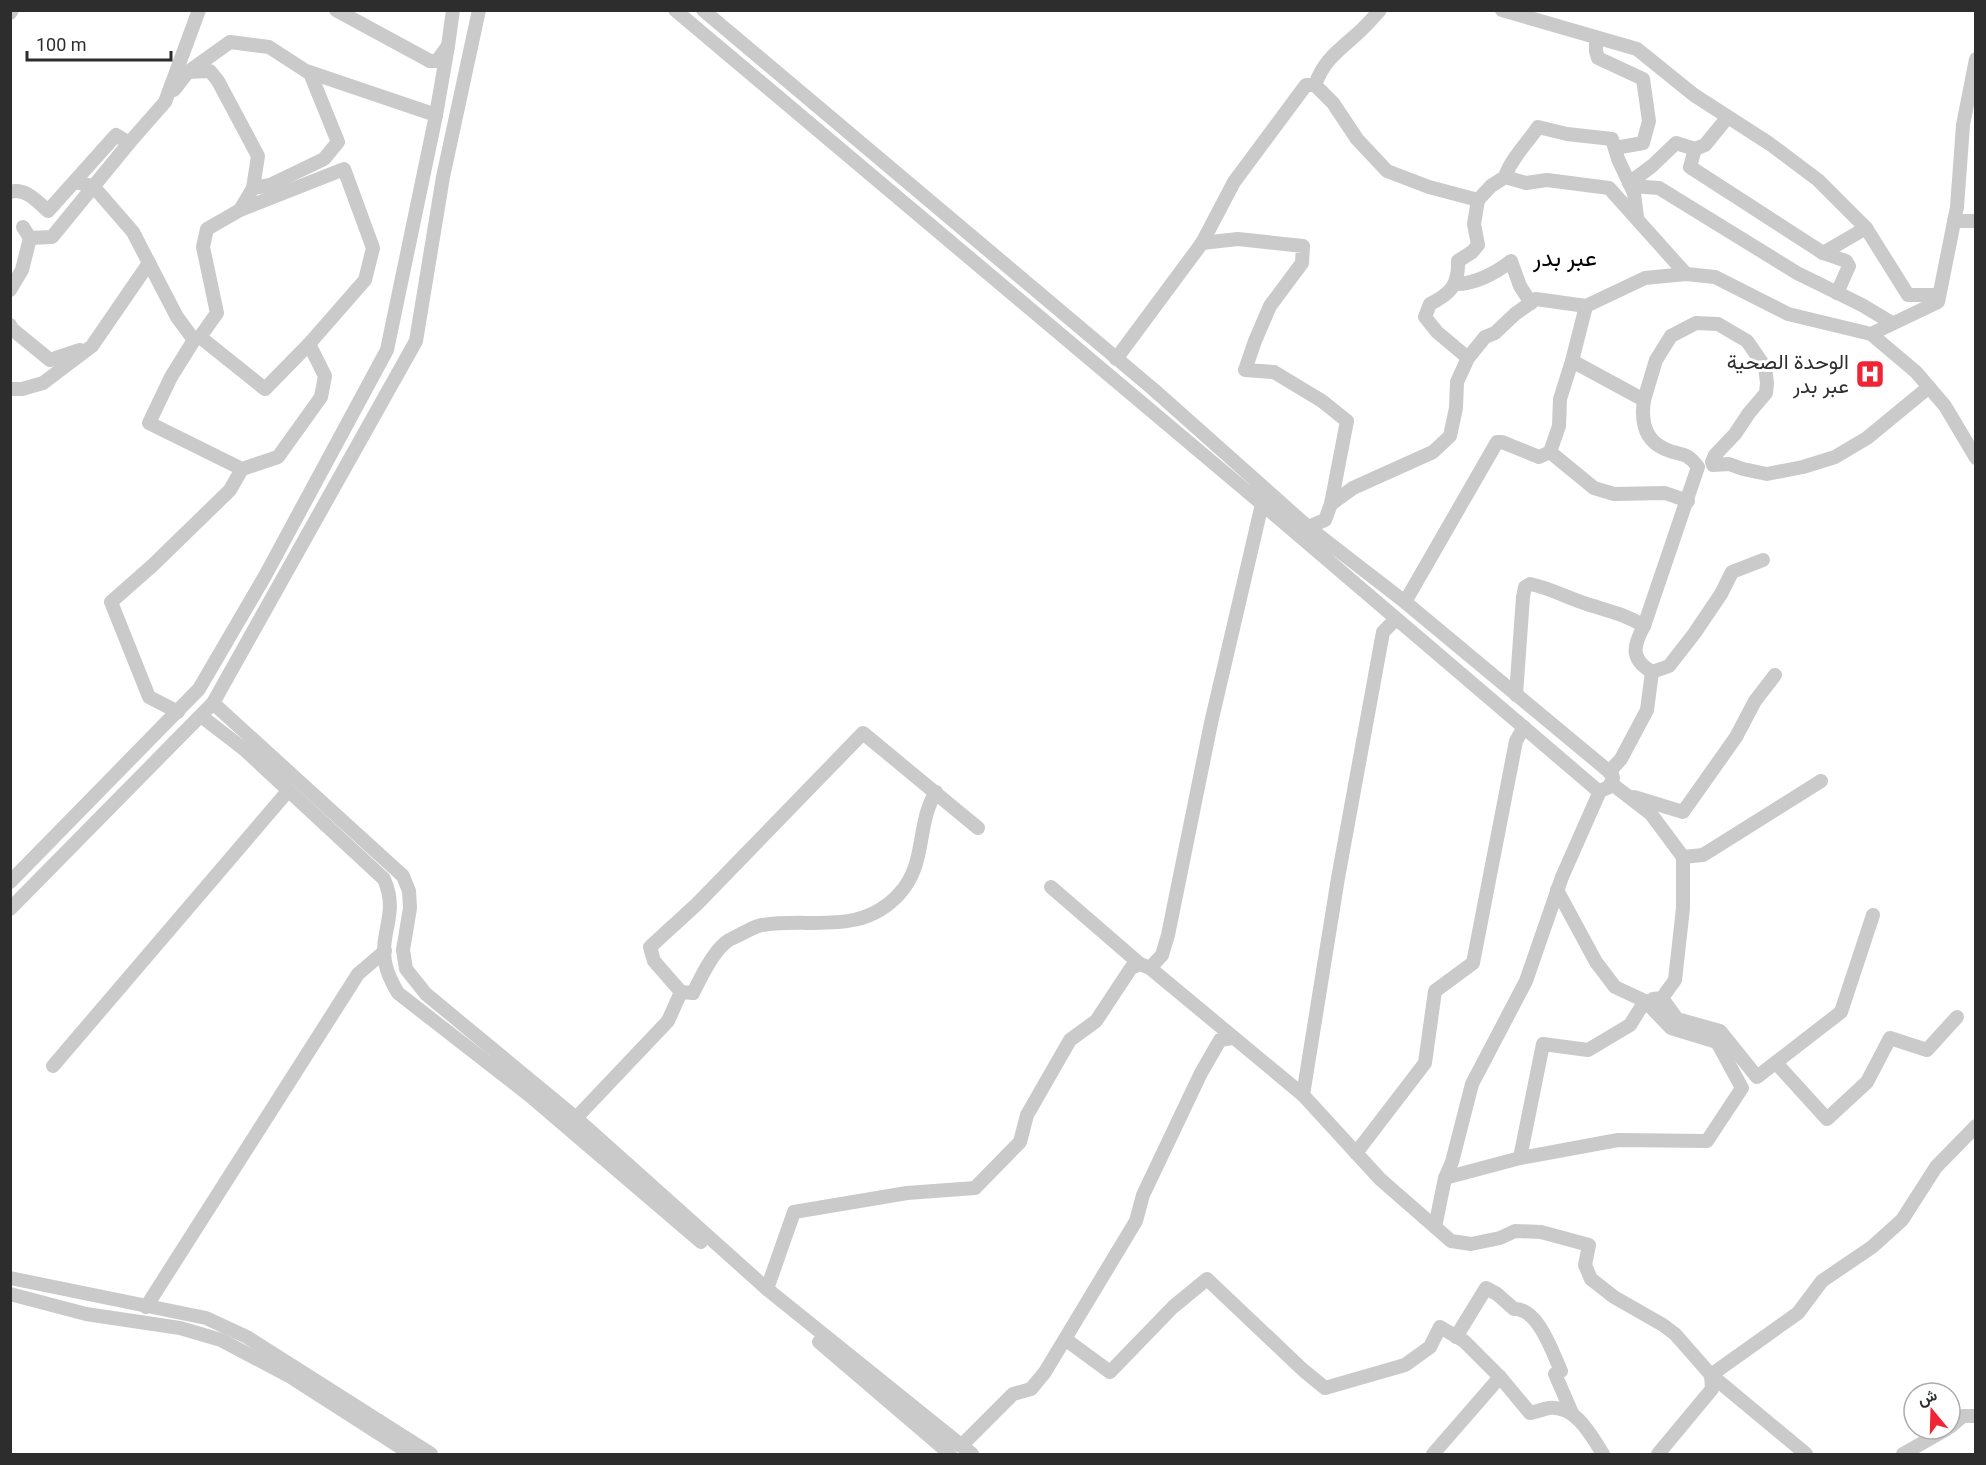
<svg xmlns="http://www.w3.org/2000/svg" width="1986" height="1465" font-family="Roboto,Vazirmatn,sans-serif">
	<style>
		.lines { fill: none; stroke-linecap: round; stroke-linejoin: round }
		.minor { stroke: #cacaca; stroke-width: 14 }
		.labels { text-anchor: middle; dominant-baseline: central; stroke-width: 6; stroke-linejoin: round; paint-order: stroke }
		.poi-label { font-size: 21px; fill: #2d2d2d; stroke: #fff; text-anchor: end }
		.quarter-label { font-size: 24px; fill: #000; stroke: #fff }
	</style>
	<rect width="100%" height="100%" fill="#fff"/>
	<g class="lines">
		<g class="minor">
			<polyline points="336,10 430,61 437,61 448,46 453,10"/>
			<polyline points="675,10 1262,504 1596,789 1600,791 1609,787 1613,778 1612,774 1405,602 1308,527 1153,389 703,10"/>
			<path d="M1380,10c-7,8 -15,17 -23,24 -19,17 -33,26 -42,51l18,18 24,36 30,32 42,16 49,13 -4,24 4,21 -6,7 -14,9c1,24 -8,33 -28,43l-5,13 12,15 31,26"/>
			<polyline points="1502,10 1637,49 1694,95 1770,144 1818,180 1866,228 1908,295 1939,295"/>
			<polyline points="10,13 12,10"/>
			<polyline points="1596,38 1596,51 1598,58 1643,79 1649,121 1643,143 1615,148"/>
			<polyline points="188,72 210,71 218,81 258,156 253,188"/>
			<polyline points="174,90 188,72 230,42 269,47 306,71 436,115"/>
			<polyline points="1695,149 1705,145 1727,118"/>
			<path d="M1505,177c5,-17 23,-35 33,-50l29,7 45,5 6,20 16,34 3,24"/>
			<polyline points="1629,183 1652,166 1676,143 1695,149 1690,167 1823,253 1846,261 1849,266 1837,293"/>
			<polyline points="1631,186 1659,188 1797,273 1862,305 1892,323"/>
			<path d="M10,192c15,-5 28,10 38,19l68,-76 13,8 36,-41 34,-92"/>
			<polyline points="1478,200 1491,186 1505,177 1526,183 1547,180 1609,188 1686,274"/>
			<polyline points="1954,221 1976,221"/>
			<polyline points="23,227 30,238 52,237 129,143"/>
			<polyline points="1202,243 1234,182 1306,85 1315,85"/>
			<polyline points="1823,253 1866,228"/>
			<polyline points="149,263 177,317 194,340 200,337 217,313 203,247 207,229 240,210 253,188 270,185 324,159 338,142 310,73"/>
			<path d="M1456,284c19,0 40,-11 55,-23l9,25 11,17"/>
			<polyline points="10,290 22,270 30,238"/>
			<polyline points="1586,306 1572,361 1644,400 1656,360 1671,336 1696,323 1718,324 1747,341 1765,367 1767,383 1766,393 1749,413 1735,434 1715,455 1712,462 1713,465 1729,464 1743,469 1767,474 1803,467 1835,457 1867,438 1929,387"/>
			<polyline points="10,325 12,329 50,360 80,350"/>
			<polyline points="1871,334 1938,302 1957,207 1963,125 1976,59"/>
			<polyline points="200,337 265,389 309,344 365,280 373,248 344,169 240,210"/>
			<polyline points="194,340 171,377 149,423 242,469 278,457 321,397 325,376 309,344"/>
			<polyline points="1116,359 1202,243 1238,239 1303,246 1302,263 1270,306 1255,341 1245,370 1274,372 1322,401 1347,421 1331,504 1325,520 1308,527"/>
			<polyline points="10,389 22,389 43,383 92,346 149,263 133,232 93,186 74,182"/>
			<polyline points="1550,452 1594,488 1614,494 1665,493 1688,501"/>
			<polyline points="1331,504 1353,488 1433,452 1450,436 1456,408 1457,382 1468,358 1485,337 1495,333 1515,314 1536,299 1586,306 1645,278 1686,274 1715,277 1788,314 1871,334 1916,372 1945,406 1976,458"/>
			<polyline points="1405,602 1497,442 1502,442 1539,457 1550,452 1559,426 1560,399 1572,361"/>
			<polyline points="1652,672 1669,666 1694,634 1721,594 1732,572 1763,560"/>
			<path d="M1516,695l7,-98 2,-10 5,-3c20,4 38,14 57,20 21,7 38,10 57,22"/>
			<polyline points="213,703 403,876 409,891 410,908 403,950 406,969 426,994 576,1118 767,1289 972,1454"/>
			<polyline points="178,712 149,697 111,602 153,565 230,490 242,469"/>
			<path d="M201,716l44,34 139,129c15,35 -4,51 1,83 2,11 7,21 13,31l131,102 172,147"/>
			<path d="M1609,772l12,-13 26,-49 5,-38c-22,-13 -19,-26 -8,-46l54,-159c-14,-18 -17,-10 -33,-18 -21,-9 -24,-29 -21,-49"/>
			<polyline points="1612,784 1651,814 1683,857 1683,908 1675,980 1662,998 1653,999"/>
			<polyline points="1634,797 1683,812 1736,737 1755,701 1775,675"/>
			<polyline points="1683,857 1703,855 1821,781"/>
			<polyline points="10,882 199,689 265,576 387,350 436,115 448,46"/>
			<polyline points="1051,887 1140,964"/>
			<polyline points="10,909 213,703 416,341 443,177 479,10"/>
			<polyline points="1150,968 1162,955 1168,935 1211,723 1262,504"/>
			<path d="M681,992l12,1c8,-16 19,-39 32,-50 4,-4 11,-6 16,-9 7,-3 14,-8 21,-9 49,-8 99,12 138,-32 27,-30 16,-69 36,-101"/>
			<polyline points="1662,998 1677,1019 1720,1031 1757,1077 1841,1012 1873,915"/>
			<polyline points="1776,1063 1827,1119 1867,1082 1890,1038 1927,1050 1957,1017"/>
			<polyline points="53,1066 288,791"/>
			<polyline points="1303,1095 1338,878 1383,632 1396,619"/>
			<polyline points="576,1118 668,1021 681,992 654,961 650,947 697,904 863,733 978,828"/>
			<polyline points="1356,1153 1425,1063 1435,991 1473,963 1516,741 1524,727"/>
			<polyline points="1520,1158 1618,1140 1707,1141 1742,1088 1717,1042 1671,1028 1645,1001"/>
			<polyline points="1445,1178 1520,1158 1543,1044 1588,1050 1630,1025 1645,1001 1615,987 1596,962 1557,890"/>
			<polyline points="1435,1227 1445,1178 1452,1162 1472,1084 1526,981 1562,877 1600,791"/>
			<polyline points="10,1278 206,1318 247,1337 431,1454"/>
			<polyline points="767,1289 794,1212 907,1193 975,1188 1020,1142 1027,1115 1070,1040 1096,1021 1131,968 1140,964 1150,968 1303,1095 1380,1179 1451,1241 1471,1244 1500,1238 1515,1231 1541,1232 1589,1245 1585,1265 1591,1279 1614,1297 1663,1325 1675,1334 1711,1375 1806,1454"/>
			<polyline points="10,1294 86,1314 180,1328 221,1340 291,1377 411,1454"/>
			<polyline points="146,1307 358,974 385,951"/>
			<path d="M1456,1337l30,-49 11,6 17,15c24,-1 38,42 47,62l-6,3 17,39"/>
			<path d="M1065,1339l45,33 63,-65 34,-28 96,91 22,18 80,-23 25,-18 10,-20 24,14 36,36 30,36c6,-1 13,-4 19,-5 27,-3 42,27 54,46"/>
			<polyline points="819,1342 950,1454"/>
			<polyline points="1711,1375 1798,1313 1822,1281 1872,1247 1902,1220 1936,1167 1976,1126"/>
			<polyline points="1950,1427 1963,1416 1976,1416"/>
			<polyline points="961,1446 1013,1394 1031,1389 1045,1372 1136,1221 1143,1195 1201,1073 1220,1040 1232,1038"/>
			<polyline points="1433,1454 1500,1377"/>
			<polyline points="1658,1454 1712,1389 1711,1375"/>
			<polyline points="1903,1454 1947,1429"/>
		</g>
	</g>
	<defs>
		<g id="hospital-square" transform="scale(1.5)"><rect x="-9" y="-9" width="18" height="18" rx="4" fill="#ef2535" stroke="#fff"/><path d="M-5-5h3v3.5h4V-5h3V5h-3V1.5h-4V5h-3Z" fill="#fff"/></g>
	</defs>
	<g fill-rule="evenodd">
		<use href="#hospital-square" x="1870" y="374"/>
	</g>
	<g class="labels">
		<g class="poi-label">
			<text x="1849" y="362">الوحدة الصحية<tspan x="1849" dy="24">عبر بدر</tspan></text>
		</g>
		<g class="quarter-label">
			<text x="1565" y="258">عبر بدر</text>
		</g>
	</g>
	<rect width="1986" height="1465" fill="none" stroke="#2d2d2d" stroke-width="24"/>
	<g transform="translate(1932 1411) rotate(341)"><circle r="28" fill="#ffffff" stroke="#ababab" stroke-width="1.5"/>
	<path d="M0-4.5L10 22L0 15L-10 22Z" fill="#ef2535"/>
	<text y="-9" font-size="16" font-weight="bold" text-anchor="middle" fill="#2d2d2d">ش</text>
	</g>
	<path d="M27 51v9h144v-9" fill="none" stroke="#2d2d2d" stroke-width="3"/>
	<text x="36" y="51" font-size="18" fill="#2d2d2d" stroke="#ffffff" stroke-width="4.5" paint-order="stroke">100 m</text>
</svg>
